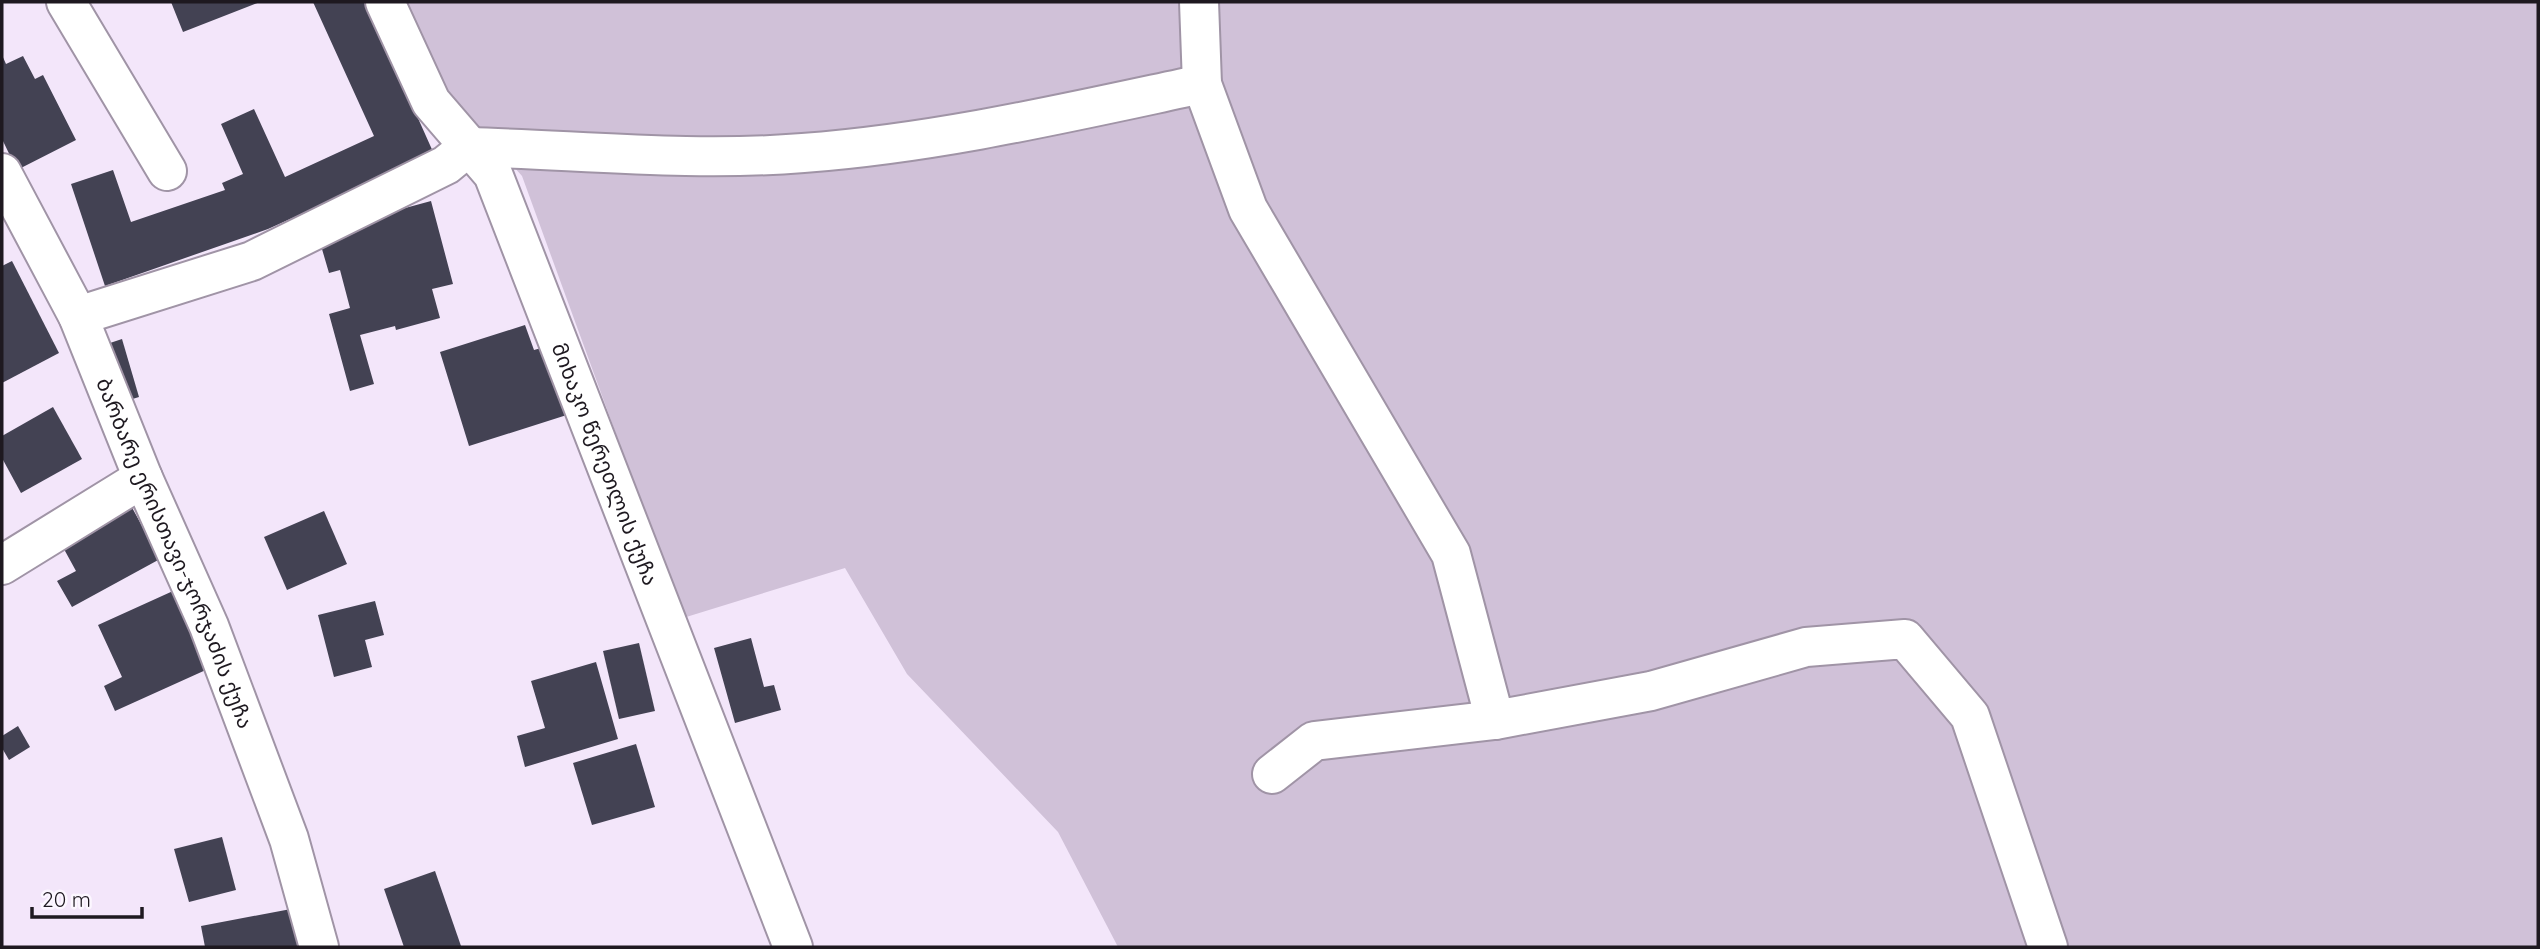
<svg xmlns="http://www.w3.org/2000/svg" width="2540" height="949" font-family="Quicksand,'Noto Sans Georgian',sans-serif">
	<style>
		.green { fill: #d0c1d8 }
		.building { fill: #434253 }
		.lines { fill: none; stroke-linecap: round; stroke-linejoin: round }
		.minor-casing { stroke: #a094a6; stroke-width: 42 }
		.minor { stroke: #fff; stroke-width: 38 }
		.labels { text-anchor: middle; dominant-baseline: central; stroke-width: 7; stroke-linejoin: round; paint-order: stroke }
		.street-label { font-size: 21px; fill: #1e1920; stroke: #fcf7ff }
	</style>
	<rect width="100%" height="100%" fill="#f3e6fa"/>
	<polygon class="green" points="405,2 2538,2 2538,947 1118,947 1058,832 907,674 845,568 683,618 522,176 444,88"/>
	<g class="building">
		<polygon points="171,2 260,2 183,32"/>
		<polygon points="313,2 366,2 434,154 268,229 105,286 71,184 113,170 131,222 225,190 222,183 243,174 221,124 254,109 285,177 374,136"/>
		<polygon points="2,55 6,64 23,56 35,79 43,75 76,140 17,170 2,139"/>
		<polygon points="431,201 453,284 432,289 440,318 396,330 395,326 360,335 374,384 350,391 329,314 350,308 340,270 329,273 317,232"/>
		<polygon points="12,261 59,353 2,383 2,266"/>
		<polygon points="525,325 534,350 552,345 573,413 469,446 440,352"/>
		<polygon points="122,339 139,397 126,401 110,343"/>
		<polygon points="53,407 82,459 21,493 2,458 2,436"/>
		<polygon points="129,502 160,559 72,607 57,581 76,571 59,540"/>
		<polygon points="324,511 347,564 287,590 264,537"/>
		<polygon points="173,591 208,669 115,711 104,686 122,677 98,625"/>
		<polygon points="375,601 384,635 365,640 372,667 334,677 318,615"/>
		<polygon points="751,638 764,687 774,685 781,710 735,723 714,648"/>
		<polygon points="639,643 655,711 619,719 603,651"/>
		<polygon points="596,662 618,739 525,767 517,736 545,728 531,681"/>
		<polygon points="18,726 30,747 9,760 2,748 2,736"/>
		<polygon points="636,744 655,807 592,825 573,763"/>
		<polygon points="222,837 236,890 189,902 174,849"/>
		<polygon points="435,871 461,946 404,947 384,889"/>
		<polygon points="291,909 299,947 205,947 201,926"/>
	</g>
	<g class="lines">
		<g class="minor-casing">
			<g id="minor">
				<polyline points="66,2 167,171"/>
				<path id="s1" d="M385,2l46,100 62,72 300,773"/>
				<polyline points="1199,2 1202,84 1248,209 1451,554 1495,720 1651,691 1806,647 1905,639 1970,716 2048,947"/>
				<path id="s2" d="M2,173l76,143 65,162 66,148 80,213 30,108"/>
				<path d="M78,316l174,-55 194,-96 22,-18c111,3 224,15 335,6 135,-10 267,-41 399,-69"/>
				<polyline points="2,565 143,478"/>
				<polyline points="1272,774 1314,741 1495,720"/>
			</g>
		</g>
		<use href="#minor" class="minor"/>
	</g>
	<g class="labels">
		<g class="street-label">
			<text stroke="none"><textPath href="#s1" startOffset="516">მიხაკო წერეთლის ქუჩა</textPath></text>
			<text stroke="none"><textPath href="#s2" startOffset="418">ბარბარე ერისთავი-ჯორჯაძის ქუჩა</textPath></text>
		</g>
	</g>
	<rect width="2540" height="949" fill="none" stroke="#1e1920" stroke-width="7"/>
	<path d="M32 907v10h110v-10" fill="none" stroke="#1e1920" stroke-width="3.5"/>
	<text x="42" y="907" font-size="21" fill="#1e1920" stroke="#fcf7ff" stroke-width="5" paint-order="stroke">20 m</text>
</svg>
